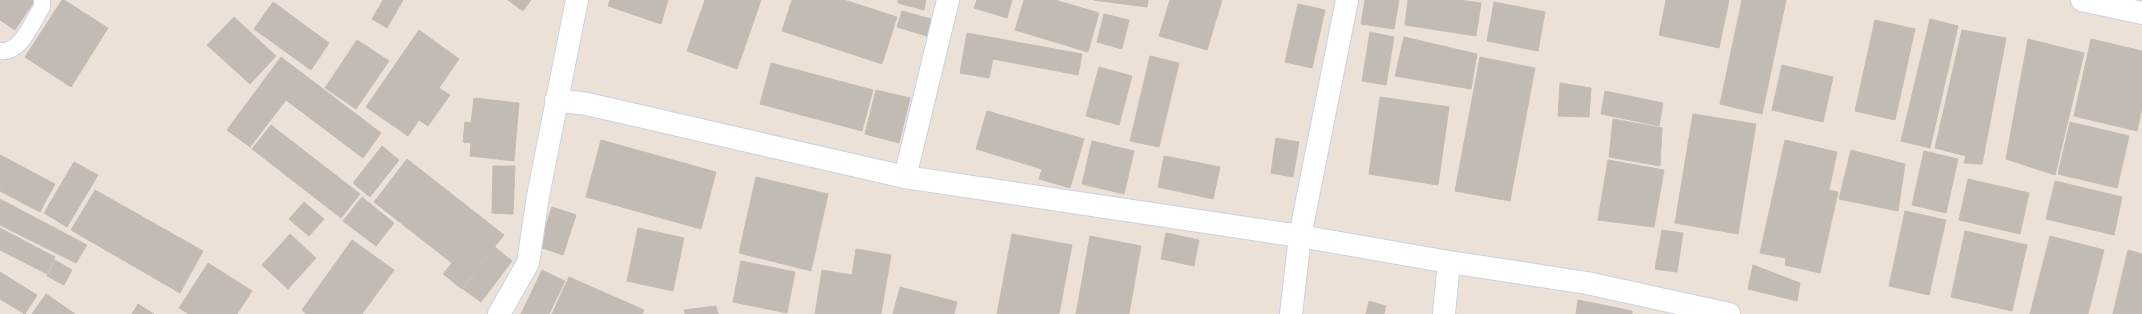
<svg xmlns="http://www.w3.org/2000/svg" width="2142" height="314" font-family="Inter,sans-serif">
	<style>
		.building { fill: #c2bbb3; stroke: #c6bdb0 }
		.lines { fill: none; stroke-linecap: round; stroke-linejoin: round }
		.lane-casing { stroke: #cbd1e2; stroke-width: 18 }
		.street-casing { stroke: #cbd1e2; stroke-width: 24 }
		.lane { stroke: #fff; stroke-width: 16 }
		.street { stroke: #fff; stroke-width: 22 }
	</style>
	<rect width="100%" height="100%" fill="#ebe1d6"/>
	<g class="building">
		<polygon points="0,0 35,0 15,30 0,20"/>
		<polygon points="62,0 64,0 108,28 71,87 25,57"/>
		<polygon points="383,0 403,0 387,28 372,19"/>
		<polygon points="508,0 531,0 523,11"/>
		<polygon points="610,0 668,0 661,24 608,6"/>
		<polygon points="705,0 761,0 737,69 687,51"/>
		<polygon points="792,0 844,0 897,17 882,64 782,31"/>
		<polygon points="898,0 926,0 924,10 898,3"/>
		<polygon points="977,0 1012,0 1007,18 974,8"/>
		<polygon points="1024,0 1055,0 1099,13 1088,52 1015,30"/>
		<polygon points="1093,0 1148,0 1147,7"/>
		<polygon points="1170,0 1222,0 1207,50 1159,36"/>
		<polygon points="1365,0 1399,0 1394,29 1361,24"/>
		<polygon points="1408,0 1459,0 1481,3 1476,36 1405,25"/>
		<polygon points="1666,0 1729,0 1719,48 1659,35"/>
		<polygon points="1742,0 1786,0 1762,114 1720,104"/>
		<polygon points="273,2 329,43 311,70 254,29"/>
		<polygon points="1494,2 1545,12 1538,51 1487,41"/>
		<polygon points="1298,4 1325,10 1312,68 1285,62"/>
		<polygon points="902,11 931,19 927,36 897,27"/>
		<polygon points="1104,14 1129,20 1122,49 1097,42"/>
		<polygon points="234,17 276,56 250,84 207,45"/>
		<polygon points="1930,19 1958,26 1930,148 1901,141"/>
		<polygon points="1875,20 1915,29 1895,120 1855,111"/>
		<polygon points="419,30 459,59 439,88 450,95 428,126 419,120 408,136 366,107"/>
		<polygon points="1962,30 2006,38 1982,164 1964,163 1966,156 1935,148"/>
		<polygon points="1370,32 1394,37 1386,85 1362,81"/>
		<polygon points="967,33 1082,54 1078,75 993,59 989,78 960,73"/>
		<polygon points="1404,37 1477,54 1471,89 1395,76"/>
		<polygon points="2028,39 2084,53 2055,175 2006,159"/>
		<polygon points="2091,39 2142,51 2142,108 2137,131 2074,116"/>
		<polygon points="357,40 389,61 356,109 325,88"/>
		<polygon points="1150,56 1179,63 1159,147 1130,141"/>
		<polygon points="281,57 381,133 363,158 286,100 250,147 227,130"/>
		<polygon points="1480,57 1535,68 1510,201 1455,191"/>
		<polygon points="771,63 873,90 862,131 760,104"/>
		<polygon points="1782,65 1833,77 1823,122 1772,110"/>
		<polygon points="1099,67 1132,76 1119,125 1086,116"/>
		<polygon points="1560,83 1591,88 1589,117 1558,116"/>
		<polygon points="876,90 910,98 899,143 865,134"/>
		<polygon points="1605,91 1663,103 1659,126 1601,114"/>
		<polygon points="1380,97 1449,107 1438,185 1369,174"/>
		<polygon points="474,98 519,103 514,161 470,156 471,143 463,142 465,122 471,123"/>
		<polygon points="987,111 1084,139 1070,188 1039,179 1042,169 976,149"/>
		<polygon points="1693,114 1756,124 1738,234 1675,223"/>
		<polygon points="1613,119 1662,128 1660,166 1609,157"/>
		<polygon points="2070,122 2129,136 2117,188 2058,174"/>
		<polygon points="271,125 360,194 341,218 252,149"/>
		<polygon points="1276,138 1299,142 1293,177 1271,173"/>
		<polygon points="601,140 716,172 701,229 586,197"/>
		<polygon points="1785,140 1837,152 1829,190 1838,192 1820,273 1785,265 1786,258 1760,253"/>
		<polygon points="1092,141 1134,151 1124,194 1082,184"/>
		<polygon points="382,146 399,160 370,197 353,183"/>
		<polygon points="1851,150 1905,164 1898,211 1839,199"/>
		<polygon points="1924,151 1958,159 1946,213 1912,205"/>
		<polygon points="0,155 55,184 40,212 0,191"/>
		<polygon points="1164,156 1220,167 1213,199 1158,187"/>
		<polygon points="407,159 504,235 462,289 443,274 452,263 374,202"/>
		<polygon points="1608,160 1664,170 1654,227 1598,220"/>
		<polygon points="74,162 98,175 67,227 44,213"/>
		<polygon points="493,166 515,166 513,214 492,213"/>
		<polygon points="756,177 828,194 811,271 739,253"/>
		<polygon points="1968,179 2029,193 2020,234 1959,220"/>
		<polygon points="2055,181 2122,197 2114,235 2046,219"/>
		<polygon points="95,190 203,251 180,293 71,230"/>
		<polygon points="362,197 394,223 376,246 343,221"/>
		<polygon points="0,199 87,245 76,263 0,225"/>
		<polygon points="304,202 324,219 309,236 289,219"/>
		<polygon points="552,207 576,215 563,255 539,247"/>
		<polygon points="1905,211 1946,220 1929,295 1889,286"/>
		<polygon points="0,228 55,257 47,274 0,250"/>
		<polygon points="638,228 684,238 673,291 627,281"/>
		<polygon points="1662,230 1683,233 1677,272 1655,269"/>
		<polygon points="1965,231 2027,245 2012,311 1951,297"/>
		<polygon points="1166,233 1199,240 1194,266 1161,259"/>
		<polygon points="290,234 316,258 288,289 262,265"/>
		<polygon points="1012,234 1072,245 1059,314 997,314"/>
		<polygon points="1090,236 1141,246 1129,314 1076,314"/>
		<polygon points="2050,236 2104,250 2088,314 2030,314"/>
		<polygon points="352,240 394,270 362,314 307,314 302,310"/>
		<polygon points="495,247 512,261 481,302 463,289"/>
		<polygon points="856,249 891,255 881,314 815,314 822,270 852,275"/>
		<polygon points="2128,250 2142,254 2142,314 2113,314"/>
		<polygon points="55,260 72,270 64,285 47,276"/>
		<polygon points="741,261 795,272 787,313 733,302"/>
		<polygon points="208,263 252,291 237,314 189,314 179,308"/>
		<polygon points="1753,265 1800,283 1797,301 1748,289"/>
		<polygon points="542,270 565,281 549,314 521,314"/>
		<polygon points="0,272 37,295 25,314 0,299"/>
		<polygon points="569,277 644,310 642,314 552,314"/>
		<polygon points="900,287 957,302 954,314 893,314"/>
		<polygon points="46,294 75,314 32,314"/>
		<polygon points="1578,300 1632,311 1632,314 1576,314"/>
		<polygon points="1369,301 1386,306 1384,314 1366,314"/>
		<polygon points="138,304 154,314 132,314"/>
		<polygon points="716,306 718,314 685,314 684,310"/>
	</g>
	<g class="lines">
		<g class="lane-casing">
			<path id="lane" d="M0,51c21,3 32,-29 42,-44v-7"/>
		</g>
		<g class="street-casing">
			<g id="street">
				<polyline points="2082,0 2142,13"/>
				<polyline points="556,100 587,104 905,177 1300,236 1449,262 1587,283 1729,314"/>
				<polyline points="905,177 948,0"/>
				<polyline points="499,314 528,263 538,196 577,0"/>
				<polyline points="1291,314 1300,236 1347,0"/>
				<polyline points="1444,314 1449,262"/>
			</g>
		</g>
		<use href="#lane" class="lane"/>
		<use href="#street" class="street"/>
	</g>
</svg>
